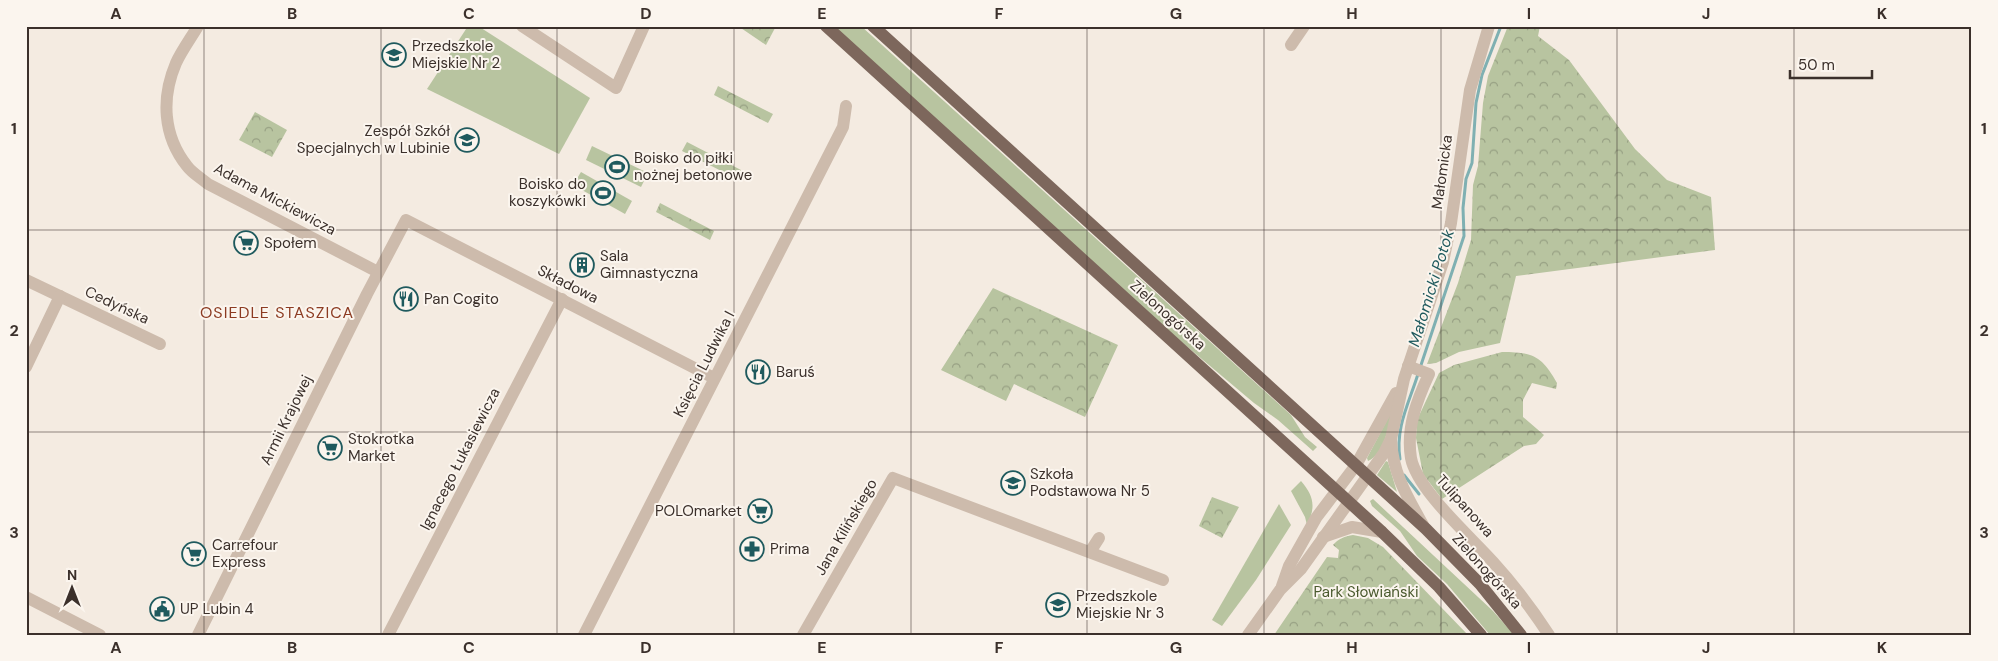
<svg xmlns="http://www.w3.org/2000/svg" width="1998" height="661" font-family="'DM Sans',sans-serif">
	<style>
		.grass { fill: #b8c4a0 }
		.forest { fill: url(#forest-crowns) }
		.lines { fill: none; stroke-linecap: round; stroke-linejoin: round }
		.stream { stroke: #7fb0b2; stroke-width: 3 }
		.minor { stroke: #cdbbac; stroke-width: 12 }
		.tertiary { stroke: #cdbbac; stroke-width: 12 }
		.primary { stroke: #7d675c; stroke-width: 12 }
		.grid { fill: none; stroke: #3b302b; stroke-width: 1; stroke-opacity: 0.55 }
		.labels { text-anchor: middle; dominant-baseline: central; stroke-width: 4; stroke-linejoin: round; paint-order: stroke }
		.poi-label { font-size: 15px; fill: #3b302b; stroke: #fbf5ee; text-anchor: start }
		.street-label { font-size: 15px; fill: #3b302b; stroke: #fbf5ee }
		.park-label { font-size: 15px; fill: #4a5a2e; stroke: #fbf5ee }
		.water-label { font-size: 16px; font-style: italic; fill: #1f5a5e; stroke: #fbf5ee }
		.neighbourhood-label { font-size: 16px; letter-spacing: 1px; fill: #8c3b22; stroke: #fbf5ee }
		.neatline { fill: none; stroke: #3b302b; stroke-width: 2 }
		.grid-label { font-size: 16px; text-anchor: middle; font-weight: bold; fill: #3b302b }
	</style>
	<defs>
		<pattern id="forest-crowns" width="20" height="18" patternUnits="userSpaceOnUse" patternTransform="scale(1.25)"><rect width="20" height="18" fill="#b8c4a0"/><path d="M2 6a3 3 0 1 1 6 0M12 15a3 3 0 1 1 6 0" fill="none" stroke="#97a083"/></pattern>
	</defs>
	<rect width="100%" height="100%" fill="#f4ebe1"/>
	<g class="grass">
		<polygon points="468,26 478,26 590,98 559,154 427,89"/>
		<polygon points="829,26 861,26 1291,415 1305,437 1317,447 1313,451 1278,420 1254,403 1159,323"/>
		<polygon points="592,146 648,173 641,187 586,160"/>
		<polygon points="581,172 632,201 625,214 573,185"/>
		<path d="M1394,407c-5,16 -9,47 -26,54l-1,-3z"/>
		<polygon points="1386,461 1388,462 1397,492 1377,475"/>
		<path d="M1301,481c13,15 15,26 6,44l-2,-8 -14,-26z"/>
		<polygon points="1373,499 1493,611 1514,635 1490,635 1447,584 1417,556 1400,531 1372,506 1370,501"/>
		<polygon points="1279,504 1291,525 1256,580 1222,626 1212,620"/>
	</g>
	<g class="forest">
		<polygon points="738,26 774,26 775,28 766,45"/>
		<polygon points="1508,26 1540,26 1538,36 1569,60 1635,149 1667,180 1711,197 1715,250 1516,276 1500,343 1459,352 1436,363 1427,364 1458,283 1471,240 1473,185 1478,166 1483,103 1488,76"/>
		<polygon points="718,86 773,114 768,123 714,95"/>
		<polygon points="255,112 287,130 272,157 239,140"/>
		<polygon points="687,142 741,170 737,179 682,151"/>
		<polygon points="660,203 714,231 710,240 656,212"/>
		<polygon points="993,288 1118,345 1085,417 1014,384 1006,401 941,370"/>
		<path d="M1502,352c31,0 40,4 55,31l-1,6 -24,-6 -9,17v17l21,18 -8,9 -12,2 -82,53 -19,-25 -7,-36 1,-18 22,-47 15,-8z"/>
		<polygon points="1212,497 1239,507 1222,538 1199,526"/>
		<path d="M1353,535l15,3 15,9 85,88h-194l53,-78 11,1 1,-8 -6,-5c5,-6 12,-9 20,-10z"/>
	</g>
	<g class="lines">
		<g class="stream">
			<polyline points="1420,368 1464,236 1463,208 1466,179 1472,163 1476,103 1482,75 1501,26"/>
			<path d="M1400,459c-5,-31 9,-56 18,-85"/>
			<polyline points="1404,475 1419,494"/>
		</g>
		<g class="minor">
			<path d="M198,26c-7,12 -16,24 -22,37 -15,35 -13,73 11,103 5,7 14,12 21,18l170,88"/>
			<polyline points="522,26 616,88 644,26"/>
			<polyline points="1291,45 1304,26"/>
			<polyline points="26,280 160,344"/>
			<path d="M1408,366l21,8c-12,26 -23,54 -18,84 6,32 60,79 82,104 21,23 39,47 56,73"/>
			<polyline points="26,367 60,296"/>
			<polyline points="1090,552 1099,538"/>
			<polyline points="26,597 100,635"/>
			<polyline points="198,635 367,294 406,220 714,378"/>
			<polyline points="388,635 562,299"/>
			<polyline points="584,635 843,127 846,106"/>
			<polyline points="803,635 893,478 1163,580"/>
		</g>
		<g class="tertiary">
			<path d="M1391,440c2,34 16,56 32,85"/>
			<polyline points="1323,537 1352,527 1382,532"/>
			<polyline points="1282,586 1289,566 1316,518 1356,465 1396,393"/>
			<polyline points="1248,635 1280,590 1301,569 1384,453 1391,439 1404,379 1443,262 1451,223 1470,90 1489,26"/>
		</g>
		<g class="primary">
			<polyline points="826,26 1382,532 1439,587 1481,635"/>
			<polyline points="873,26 1426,529 1480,584 1521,635"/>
		</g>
	</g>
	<path class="grid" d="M204,26v609M381,26v609M557,26v609M734,26v609M911,26v609M1087,26v609M1264,26v609M1441,26v609M1617,26v609M1794,26v609M26,230h1946M26,432h1946"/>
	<defs>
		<g id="school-ring" transform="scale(1.25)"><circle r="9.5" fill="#fbf5ee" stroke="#1f5a5e" stroke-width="1.5"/><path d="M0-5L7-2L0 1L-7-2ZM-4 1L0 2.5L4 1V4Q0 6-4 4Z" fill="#1f5a5e"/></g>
		<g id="stadium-ring" transform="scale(1.25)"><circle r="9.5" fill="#fbf5ee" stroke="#1f5a5e" stroke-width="1.5"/><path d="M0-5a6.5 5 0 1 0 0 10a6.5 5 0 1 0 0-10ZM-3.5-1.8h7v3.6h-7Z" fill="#1f5a5e"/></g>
		<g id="supermarket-ring" transform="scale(1.25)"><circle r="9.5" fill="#fbf5ee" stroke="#1f5a5e" stroke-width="1.5"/><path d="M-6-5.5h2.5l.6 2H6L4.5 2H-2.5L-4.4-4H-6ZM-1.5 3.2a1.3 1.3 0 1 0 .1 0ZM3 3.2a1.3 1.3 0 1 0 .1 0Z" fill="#1f5a5e"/></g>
		<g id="building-ring" transform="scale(1.25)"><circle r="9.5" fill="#fbf5ee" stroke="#1f5a5e" stroke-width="1.5"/><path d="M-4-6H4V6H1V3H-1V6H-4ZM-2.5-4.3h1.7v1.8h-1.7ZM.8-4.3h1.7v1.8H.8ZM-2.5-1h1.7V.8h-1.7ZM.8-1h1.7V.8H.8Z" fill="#1f5a5e"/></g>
		<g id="restaurant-ring" transform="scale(1.25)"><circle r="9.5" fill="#fbf5ee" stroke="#1f5a5e" stroke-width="1.5"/><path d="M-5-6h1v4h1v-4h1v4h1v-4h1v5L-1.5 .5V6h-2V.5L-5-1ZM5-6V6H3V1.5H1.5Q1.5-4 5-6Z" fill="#1f5a5e"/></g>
		<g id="pharmacy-ring" transform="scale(1.25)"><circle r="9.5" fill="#fbf5ee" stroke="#1f5a5e" stroke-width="1.5"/><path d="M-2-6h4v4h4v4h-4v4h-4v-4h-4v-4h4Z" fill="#1f5a5e"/></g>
		<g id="civic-ring" transform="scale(1.25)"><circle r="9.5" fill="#fbf5ee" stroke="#1f5a5e" stroke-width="1.5"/><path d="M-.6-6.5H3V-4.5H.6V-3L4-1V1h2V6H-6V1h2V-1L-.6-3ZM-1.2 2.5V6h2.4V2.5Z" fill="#1f5a5e"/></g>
	</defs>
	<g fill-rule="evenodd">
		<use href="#school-ring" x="394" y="55"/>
		<use href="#school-ring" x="467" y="140"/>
		<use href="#stadium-ring" x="617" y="167"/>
		<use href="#stadium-ring" x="603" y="193"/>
		<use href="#supermarket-ring" x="246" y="243"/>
		<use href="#building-ring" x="582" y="265"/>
		<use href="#restaurant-ring" x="406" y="299"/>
		<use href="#restaurant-ring" x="758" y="372"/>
		<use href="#supermarket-ring" x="330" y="448"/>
		<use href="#school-ring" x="1013" y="483"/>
		<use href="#supermarket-ring" x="760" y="511"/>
		<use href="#pharmacy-ring" x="752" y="549"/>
		<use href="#supermarket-ring" x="194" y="554"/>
		<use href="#school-ring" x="1058" y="605"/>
		<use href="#civic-ring" x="162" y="609"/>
	</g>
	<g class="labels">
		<g class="poi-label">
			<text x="412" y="46">Przedszkole<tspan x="412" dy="17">Miejskie Nr 2</tspan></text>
			<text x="450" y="131" text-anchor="end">Zespół Szkół<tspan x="450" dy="17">Specjalnych w Lubinie</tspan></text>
			<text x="634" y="158">Boisko do piłki<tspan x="634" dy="17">nożnej betonowe</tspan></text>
			<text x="586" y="184" text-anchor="end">Boisko do<tspan x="586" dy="17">koszykówki</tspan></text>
			<text x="264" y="243">Społem</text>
			<text x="600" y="256">Sala<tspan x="600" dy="17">Gimnastyczna</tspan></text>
			<text x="424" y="299">Pan Cogito</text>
			<text x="776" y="372">Baruś</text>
			<text x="348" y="439">Stokrotka<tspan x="348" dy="17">Market</tspan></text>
			<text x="1030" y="474">Szkoła<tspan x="1030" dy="17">Podstawowa Nr 5</tspan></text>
			<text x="742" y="511" text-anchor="end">POLOmarket</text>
			<text x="212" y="545">Carrefour<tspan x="212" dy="17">Express</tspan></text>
			<text x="770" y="549">Prima</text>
			<text x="1076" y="596">Przedszkole<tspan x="1076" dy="17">Miejskie Nr 3</tspan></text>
			<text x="180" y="609">UP Lubin 4</text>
		</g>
		<g class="street-label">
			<text transform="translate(1442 172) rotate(-82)">Małomicka</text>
			<text transform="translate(275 199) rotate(28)">Adama Mickiewicza</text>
			<text transform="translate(568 284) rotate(27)">Składowa</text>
			<text transform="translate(117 305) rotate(25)">Cedyńska</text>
			<text transform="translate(1168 315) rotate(42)">Zielonogórska</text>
			<text transform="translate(704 364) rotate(-63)">Księcia Ludwika I</text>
			<text transform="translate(286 420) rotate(-64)">Armii Krajowej</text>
			<text transform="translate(460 459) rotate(-63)">Ignacego Łukasiewicza</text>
			<text transform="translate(1465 506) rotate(48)">Tulipanowa</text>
			<text transform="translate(846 527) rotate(-60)">Jana Kilińskiego</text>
			<text transform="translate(1487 571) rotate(48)">Zielonogórska</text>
		</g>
		<g class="park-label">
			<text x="1366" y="592">Park Słowiański</text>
		</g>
		<g class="water-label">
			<text transform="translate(1431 288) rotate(-73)">Małomicki Potok</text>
		</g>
		<g class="neighbourhood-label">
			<text x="277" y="312">OSIEDLE STASZICA</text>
		</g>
	</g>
	<rect width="1998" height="661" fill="none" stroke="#fbf5ee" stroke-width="55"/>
	<g transform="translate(72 588)" stroke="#fbf5ee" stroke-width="4" paint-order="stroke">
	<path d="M0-4L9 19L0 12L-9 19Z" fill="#3b302b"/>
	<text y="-8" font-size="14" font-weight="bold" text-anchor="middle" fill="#3b302b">N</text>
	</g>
	<path d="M1790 70v8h82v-8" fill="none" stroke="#3b302b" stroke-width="2.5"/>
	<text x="1798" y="70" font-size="15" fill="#3b302b" stroke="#fbf5ee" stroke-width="4" paint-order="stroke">50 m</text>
	<rect x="28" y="28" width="1942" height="606" class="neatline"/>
	<g class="grid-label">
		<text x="116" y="19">A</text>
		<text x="292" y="19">B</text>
		<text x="469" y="19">C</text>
		<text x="646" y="19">D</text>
		<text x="822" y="19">E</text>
		<text x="999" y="19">F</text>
		<text x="1176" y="19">G</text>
		<text x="1352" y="19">H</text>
		<text x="1529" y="19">I</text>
		<text x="1706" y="19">J</text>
		<text x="1882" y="19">K</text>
		<text x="14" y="134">1</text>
		<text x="1984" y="134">1</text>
		<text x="14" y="336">2</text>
		<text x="1984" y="336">2</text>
		<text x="14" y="538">3</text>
		<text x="1984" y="538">3</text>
		<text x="116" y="653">A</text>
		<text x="292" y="653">B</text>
		<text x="469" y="653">C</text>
		<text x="646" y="653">D</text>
		<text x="822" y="653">E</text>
		<text x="999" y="653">F</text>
		<text x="1176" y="653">G</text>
		<text x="1352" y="653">H</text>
		<text x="1529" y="653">I</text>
		<text x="1706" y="653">J</text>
		<text x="1882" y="653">K</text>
	</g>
</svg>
